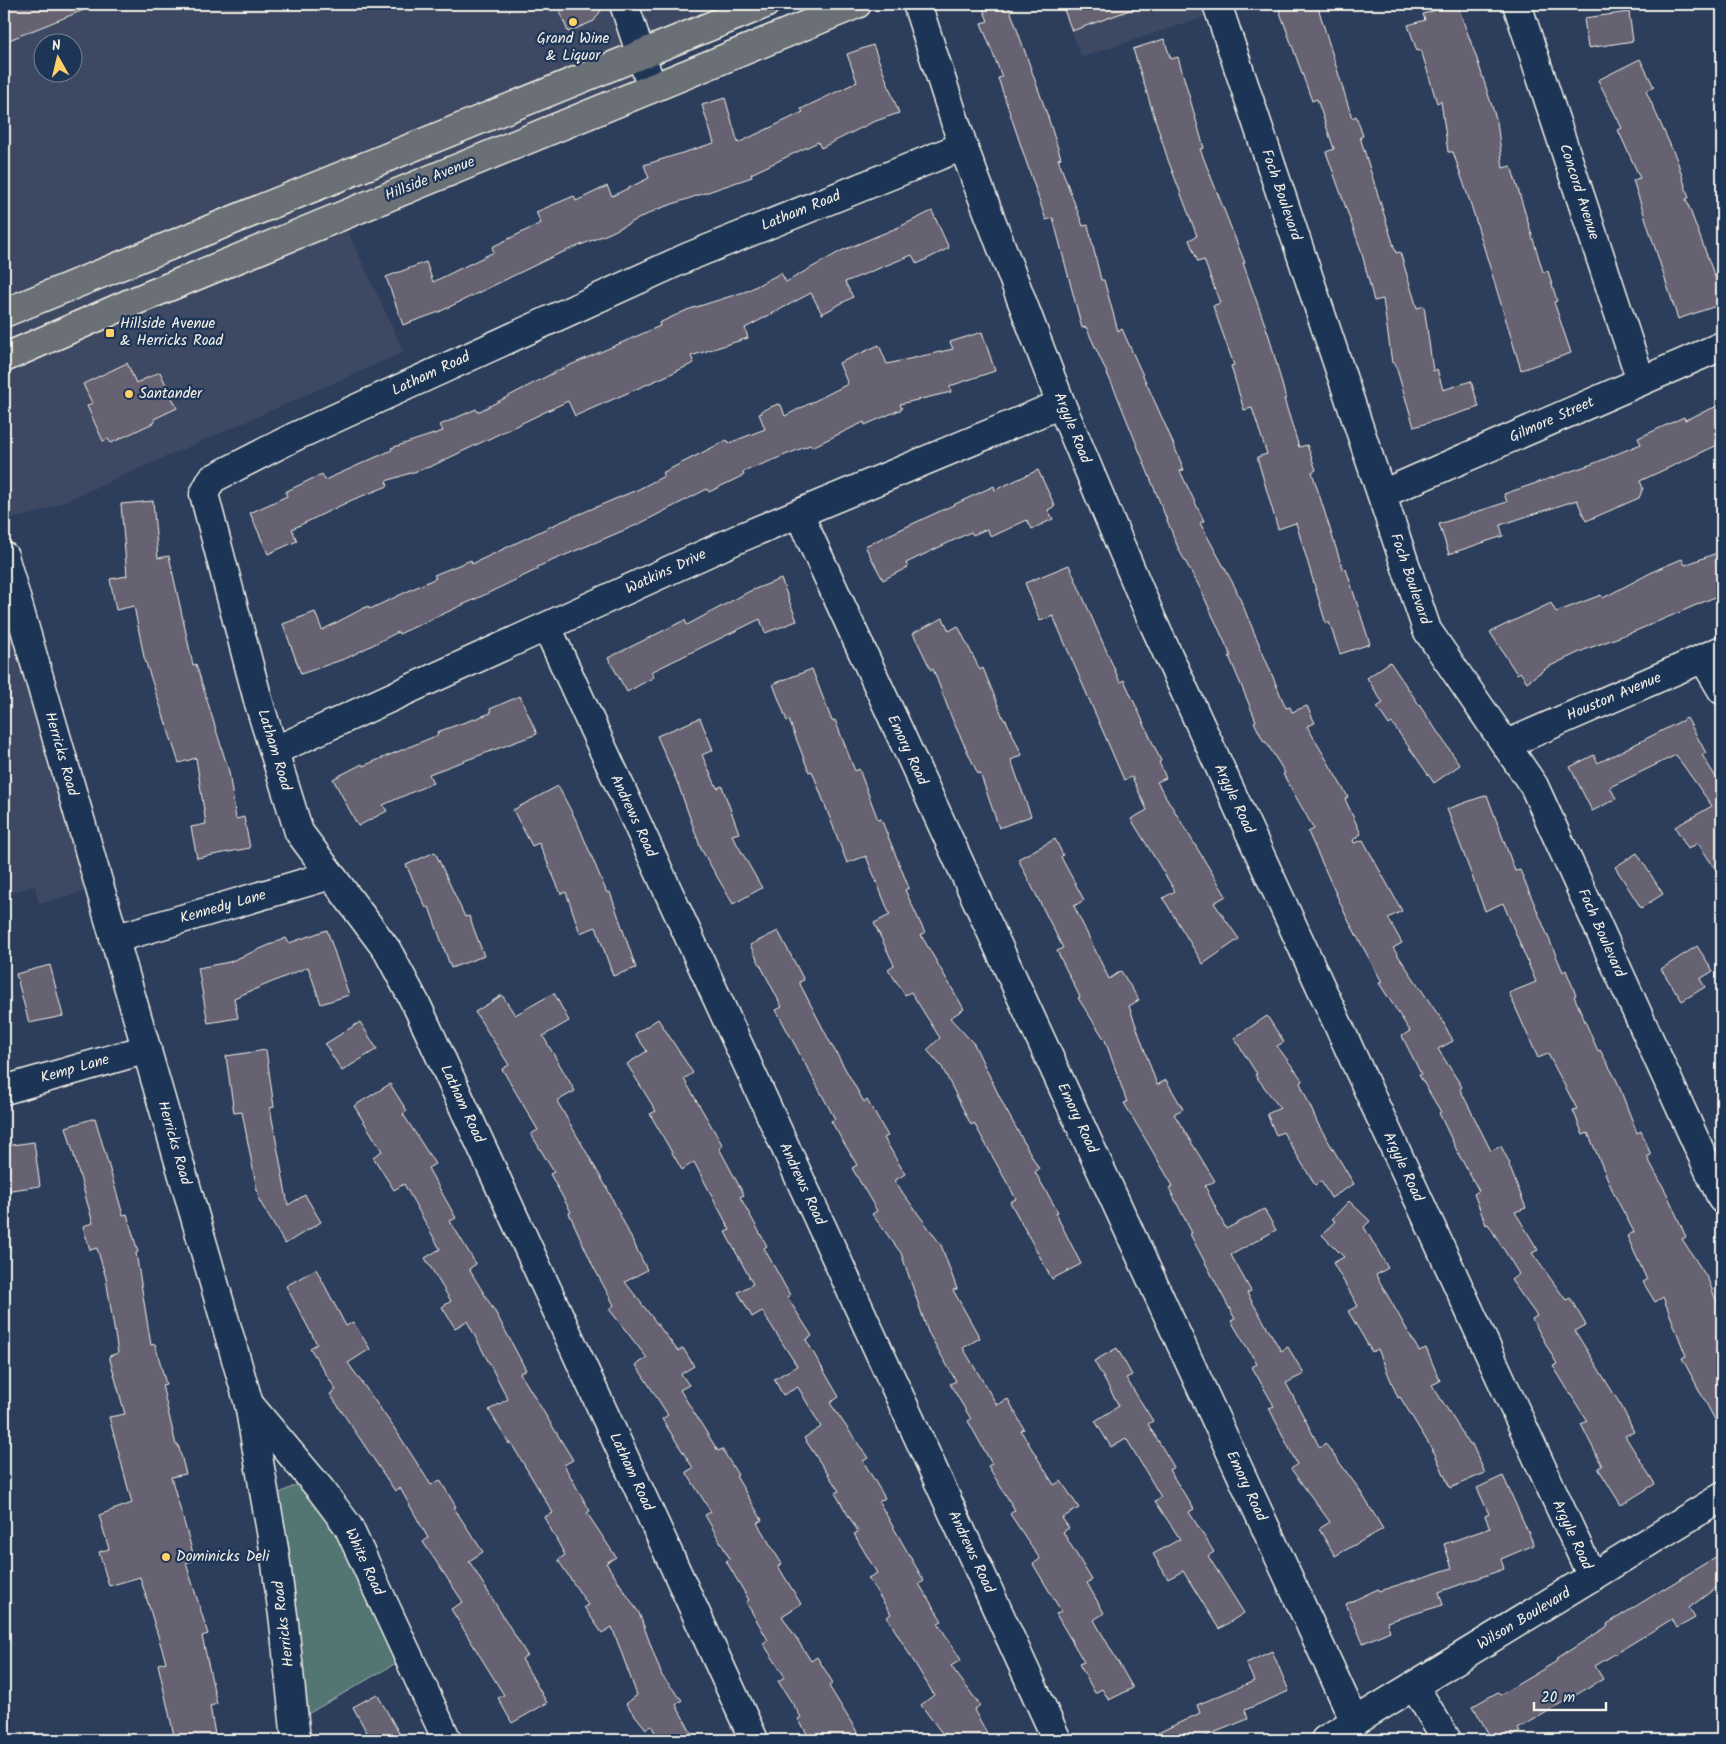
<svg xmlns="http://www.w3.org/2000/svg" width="1726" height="1744" font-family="Kalam,sans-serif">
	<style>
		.built { fill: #3d4963; fill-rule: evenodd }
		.green { fill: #527473; stroke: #a3b2ae }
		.building { fill: #666272; stroke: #f4f1e8 }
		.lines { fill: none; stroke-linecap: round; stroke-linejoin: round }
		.street-casing { stroke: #f4f1e8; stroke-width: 31 }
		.secondary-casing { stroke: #f4f1e8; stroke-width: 31 }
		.primary-casing { stroke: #f4f1e8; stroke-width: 31 }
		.street { stroke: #1d3557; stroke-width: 28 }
		.secondary { stroke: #1d3557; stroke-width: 28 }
		.primary { stroke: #6a7074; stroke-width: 28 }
		.poi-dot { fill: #ffd166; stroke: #1d3557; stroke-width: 2 }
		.labels { text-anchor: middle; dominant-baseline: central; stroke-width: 4.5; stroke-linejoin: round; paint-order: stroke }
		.poi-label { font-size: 15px; fill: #f4f1e8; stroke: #1d3557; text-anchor: start }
		.street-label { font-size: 15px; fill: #f4f1e8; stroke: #1d3557 }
	</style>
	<rect width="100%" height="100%" fill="#2c3e5c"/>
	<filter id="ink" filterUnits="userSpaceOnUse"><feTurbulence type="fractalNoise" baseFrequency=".02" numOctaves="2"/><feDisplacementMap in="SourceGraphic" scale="10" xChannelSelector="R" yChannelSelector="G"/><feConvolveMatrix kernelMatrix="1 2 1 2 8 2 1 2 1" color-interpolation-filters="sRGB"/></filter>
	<g filter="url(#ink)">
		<g class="built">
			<path d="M4,4h761l-124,50 11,34 -311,129 63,135 -366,161 -34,7zM42,42h30v30h-30z"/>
			<polygon points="1060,4 1244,4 1082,57"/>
			<polygon points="4,556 99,887 39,904 35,886 4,895"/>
		</g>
		<polygon class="green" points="302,1482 341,1531 403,1659 306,1715 272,1497"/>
		<g class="building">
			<polygon points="4,4 96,4 96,5 4,42"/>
			<polygon points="557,4 605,4 594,21 568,32"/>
			<polygon points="981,4 1008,4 1047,114 1061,158 1058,159 1083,226 1088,225 1101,280 1104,280 1118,331 1122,329 1168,431 1184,470 1180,471 1204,521 1200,523 1235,587 1286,708 1290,707 1292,712 1307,706 1315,723 1307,726 1348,797 1345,799 1361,834 1353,840 1354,843 1363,840 1402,911 1388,918 1402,943 1393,948 1439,1016 1440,1016 1453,1041 1438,1049 1462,1087 1460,1089 1491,1151 1501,1146 1510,1164 1509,1165 1526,1208 1515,1212 1538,1250 1532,1253 1566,1300 1570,1298 1586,1325 1575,1331 1622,1407 1634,1432 1625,1436 1655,1484 1621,1505 1598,1468 1602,1466 1581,1424 1587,1421 1553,1366 1557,1364 1532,1319 1537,1316 1511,1280 1519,1274 1488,1224 1486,1225 1474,1194 1479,1191 1459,1155 1439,1113 1441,1112 1419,1075 1421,1074 1402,1036 1410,1031 1379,983 1382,982 1347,918 1308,832 1314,829 1283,774 1285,773 1266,742 1264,742 1254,722 1256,721 1229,656 1231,656 1199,586 1179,550 1116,393 1086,327 1082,328 1053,218 1046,220 998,78 1002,77 981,23 988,21"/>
			<polygon points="1062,4 1141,4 1141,6 1072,31"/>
			<polygon points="1277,4 1317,4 1352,118 1356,116 1363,136 1360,137 1396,253 1400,252 1417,308 1424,306 1433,371 1437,369 1443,390 1471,381 1479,407 1414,427 1395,363 1392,363 1383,299 1374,301 1361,250 1326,152 1334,149 1317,99 1312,101"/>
			<polygon points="1455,4 1457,4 1477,59 1497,122 1503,168 1511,166 1543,272 1548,271 1557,301 1554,302 1571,353 1521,370 1472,208 1453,152 1448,152 1441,101 1437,103 1421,50 1417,51 1408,25 1425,20 1423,14"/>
			<polygon points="1629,12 1633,41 1588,48 1584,18"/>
			<polygon points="1164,39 1171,59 1178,57 1204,148 1200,149 1245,263 1243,263 1269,336 1286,399 1284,399 1299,447 1307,445 1316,470 1312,472 1343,570 1346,569 1370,644 1340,654 1329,622 1326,624 1296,523 1278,529 1257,457 1267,454 1252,408 1244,410 1231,366 1234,365 1213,306 1220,303 1204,260 1198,262 1189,240 1197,236 1168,160 1133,49"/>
			<polygon points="873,45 899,113 873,122 821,148 818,142 751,174 752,177 658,209 610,233 556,255 439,312 403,325 386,277 426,262 433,282 494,252 492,247 541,223 536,212 574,196 576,201 607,186 612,196 649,178 644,165 714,143 702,105 725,98 738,143 803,112 801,109 857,82 847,54"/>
			<polygon points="1640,59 1654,87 1646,91 1677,160 1689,198 1686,199 1722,296 1722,304 1678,319 1633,180 1640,178 1618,130 1622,128 1598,80"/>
			<polygon points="932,211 949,248 917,264 912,255 845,282 853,297 822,314 811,293 745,328 748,338 691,356 694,363 666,376 575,416 568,401 432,466 386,481 388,486 352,500 292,529 297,541 268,554 250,513 287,496 285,492 322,474 325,480 392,450 391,448 443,431 440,425 476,409 478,412 559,370 660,326 659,323 687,310 747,291 781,273 786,282 841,251 899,227"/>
			<polygon points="982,332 995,371 950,386 951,392 900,404 902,409 865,425 864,422 812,447 810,445 743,472 744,475 709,492 707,489 639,524 537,567 538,569 480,597 399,634 398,632 347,658 301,674 283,624 315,612 322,630 368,606 370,609 436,578 434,575 471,560 472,564 558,523 639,489 664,476 662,473 727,440 729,443 765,429 759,414 762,413 761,411 778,404 781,405 785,416 848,384 839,363 879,345 887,364 953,349 950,342"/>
			<polygon points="127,363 136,383 160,372 177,408 154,419 155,422 111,443 108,439 103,441 87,406 92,403 83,384"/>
			<polygon points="1722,404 1722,443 1640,481 1643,488 1639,498 1586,521 1577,500 1500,525 1503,536 1449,554 1439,524 1507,502 1504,494 1595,463 1641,444 1638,438 1684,417 1685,420"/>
			<polygon points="1038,470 1055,506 1048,510 1053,519 1032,529 1027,520 991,537 987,529 973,535 971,532 906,563 908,567 883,580 865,546 994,486 995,490"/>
			<polygon points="153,501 158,558 169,556 193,665 196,664 229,772 236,819 244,817 250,848 197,858 191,827 206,824 196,758 179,763 144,657 134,606 116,610 110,579 127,576 121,504"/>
			<polygon points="1722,551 1722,594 1638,630 1584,650 1548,667 1527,682 1520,672 1517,674 1490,632 1551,603 1556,612 1601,595 1603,598 1658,569 1682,559 1685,565"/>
			<polygon points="1069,565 1120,682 1124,680 1161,761 1159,762 1166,778 1157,782 1226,896 1214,903 1239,939 1203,964 1163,898 1175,891 1131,819 1147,810 1132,777 1124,780 1053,616 1040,621 1025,583"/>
			<polygon points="781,579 797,621 765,633 760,619 651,672 654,677 627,692 608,658 685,620 687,625 750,591"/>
			<polygon points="943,618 949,631 958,626 980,670 983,668 1004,720 1006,720 1022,755 1011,760 1031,816 999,828 980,773 978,774 953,721 933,669 931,670 913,633"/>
			<polygon points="1390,662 1460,765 1434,783 1392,723 1389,725 1377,707 1383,703 1367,678"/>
			<polygon points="812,669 832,721 835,720 855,771 859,769 878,820 881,819 909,888 905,890 925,933 921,935 964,1009 950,1018 974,1044 1005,1108 1039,1169 1035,1172 1058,1212 1056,1214 1081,1264 1052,1279 1010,1202 1016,1199 974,1123 971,1125 942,1067 927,1050 940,1038 911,992 905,995 888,969 894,965 874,923 890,915 866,856 847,863 812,771 809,772 789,720 787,721 773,684"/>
			<polygon points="520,696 537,734 429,774 433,783 383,805 387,811 358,826 333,779 362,764 363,766 438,735 437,732 491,713 490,709"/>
			<polygon points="700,718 713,750 702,755 717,788 722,786 739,833 732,835 762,888 733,904 701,849 678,784 657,736"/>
			<polygon points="1687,718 1706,753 1702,755 1722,787 1722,879 1698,843 1688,849 1675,827 1712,806 1676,755 1610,787 1616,799 1592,811 1570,767 1594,755 1598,763"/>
			<polygon points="558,786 578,824 607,893 610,892 636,968 613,976 596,927 580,933 566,892 561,894 539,843 532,846 513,810"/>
			<polygon points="1487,795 1515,871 1520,870 1563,972 1566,970 1576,995 1574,996 1598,1051 1600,1050 1617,1081 1637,1133 1641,1131 1651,1155 1647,1157 1667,1194 1686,1237 1682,1239 1708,1279 1722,1316 1722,1433 1682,1358 1686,1356 1663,1297 1655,1302 1643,1282 1647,1280 1627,1236 1634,1232 1614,1194 1588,1133 1583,1135 1573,1110 1577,1109 1548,1054 1538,1058 1509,993 1536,982 1503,903 1485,911 1447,809"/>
			<polygon points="1055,839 1063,855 1061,857 1084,900 1074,906 1109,979 1121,971 1139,1000 1129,1006 1157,1085 1166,1080 1183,1109 1174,1114 1215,1181 1205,1186 1226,1229 1264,1209 1276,1230 1231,1255 1251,1291 1247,1293 1281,1351 1288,1347 1304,1374 1286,1383 1320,1448 1325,1443 1359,1489 1383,1529 1335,1556 1319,1529 1330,1522 1291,1469 1297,1464 1269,1408 1274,1406 1252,1367 1257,1364 1231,1321 1235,1319 1190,1234 1192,1233 1169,1188 1173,1186 1124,1103 1127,1102 1105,1040 1078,998 1080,997 1057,951 1063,948 1018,859"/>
			<polygon points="435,852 465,917 469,916 484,956 451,968 429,907 426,908 406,865"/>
			<polygon points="1637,853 1663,894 1641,908 1615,867"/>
			<polygon points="327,930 349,995 321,1004 308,967 234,998 238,1018 208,1023 198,968 229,962 286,938 289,943"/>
			<polygon points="778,931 804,980 799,982 830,1042 864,1102 867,1100 888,1136 884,1138 905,1174 894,1181 941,1245 957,1289 953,1290 980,1338 963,1348 997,1405 1008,1399 1024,1429 1021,1431 1054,1485 1061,1481 1079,1508 1062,1518 1069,1528 1063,1532 1092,1580 1087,1583 1104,1613 1094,1620 1133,1688 1109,1700 1102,1689 1095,1693 1079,1664 1084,1662 1056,1614 1061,1611 1033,1564 1040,1559 1010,1514 1015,1510 988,1466 992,1464 968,1421 971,1419 950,1384 956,1381 928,1332 901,1253 872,1214 877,1211 852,1168 857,1165 831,1121 835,1119 776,1010 782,1007 750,945"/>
			<polygon points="1697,946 1713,971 1700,979 1705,987 1682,1001 1661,969"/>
			<polygon points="50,965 63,1016 29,1023 16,974"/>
			<polygon points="554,993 569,1021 543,1036 575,1091 557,1101 607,1188 647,1270 625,1282 678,1351 683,1348 694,1366 681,1374 689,1385 680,1390 718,1451 722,1449 738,1475 736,1476 762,1520 757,1523 782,1564 778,1566 801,1604 782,1616 811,1661 817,1657 833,1683 829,1686 862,1740 811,1740 798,1719 801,1717 778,1681 785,1677 763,1643 768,1640 746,1602 749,1600 726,1561 730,1559 705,1515 711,1512 686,1472 693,1468 662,1419 668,1415 636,1365 647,1358 609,1309 614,1305 594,1268 569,1213 571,1212 550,1174 554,1172 531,1134 538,1130 502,1069 509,1065 475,1012 502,995 515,1015"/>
			<polygon points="1267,1016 1284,1042 1277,1046 1303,1081 1300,1083 1318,1124 1354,1184 1331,1198 1321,1181 1315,1185 1283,1132 1276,1135 1267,1114 1280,1108 1255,1075 1257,1074 1234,1038"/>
			<polygon points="658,1019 693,1073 684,1079 723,1146 719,1148 744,1195 740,1197 767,1246 764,1248 790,1295 787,1297 812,1336 806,1340 839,1397 830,1403 868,1458 863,1461 885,1498 879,1502 924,1581 919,1584 942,1621 938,1623 961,1660 951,1666 980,1705 974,1710 991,1740 947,1740 921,1705 934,1695 887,1617 891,1614 868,1578 877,1573 854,1534 858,1532 835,1493 839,1491 804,1438 821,1427 798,1387 783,1395 774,1379 797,1366 762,1311 752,1317 738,1292 753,1284 725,1232 730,1230 694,1162 682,1170 650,1114 656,1111 627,1064 647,1051 635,1034"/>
			<polygon points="360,1022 377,1049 342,1071 325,1044"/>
			<polygon points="266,1050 274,1107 270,1108 288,1205 305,1195 321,1222 285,1244 259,1200 242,1112 234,1113 226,1056"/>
			<polygon points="390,1084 407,1111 403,1114 435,1164 428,1168 456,1218 450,1221 476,1264 469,1269 497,1315 526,1370 520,1373 573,1460 564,1465 590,1511 587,1513 616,1557 606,1563 639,1613 662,1676 682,1700 676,1705 695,1740 659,1740 651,1725 646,1729 626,1704 637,1695 612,1627 602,1633 584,1607 588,1605 558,1560 565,1555 544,1517 553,1513 511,1443 509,1444 489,1410 508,1399 467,1321 455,1328 442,1307 451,1301 425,1258 440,1249 404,1184 394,1190 373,1157 382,1151 354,1106"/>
			<polygon points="95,1118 123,1215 127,1214 138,1252 136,1253 151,1345 155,1344 166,1384 162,1385 176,1445 178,1444 186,1474 171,1477 195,1560 186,1563 208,1634 202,1636 217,1704 210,1706 216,1740 175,1740 158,1664 166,1662 140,1577 109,1586 99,1552 109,1549 99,1515 132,1503 109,1417 125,1414 109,1356 118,1353 106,1278 97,1248 90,1250 83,1226 93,1223 66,1127"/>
			<polygon points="34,1142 40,1186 4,1191 4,1146"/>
			<polygon points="1349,1201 1370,1221 1364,1227 1388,1268 1376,1275 1419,1351 1426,1348 1440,1381 1432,1385 1470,1445 1472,1444 1485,1473 1450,1488 1435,1454 1400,1397 1398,1398 1378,1349 1372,1352 1348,1311 1358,1306 1333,1263 1344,1257 1322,1235 1335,1221 1332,1219"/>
			<polygon points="316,1269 346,1326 353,1322 370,1349 348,1363 397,1432 431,1485 440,1480 456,1507 454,1508 483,1552 469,1561 527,1655 522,1659 547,1703 512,1723 498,1698 504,1695 451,1609 463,1602 423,1542 428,1538 400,1488 395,1491 330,1394 336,1390 310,1348 317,1344 286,1286"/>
			<polygon points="1117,1348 1132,1375 1126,1378 1153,1421 1148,1424 1174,1467 1169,1470 1194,1509 1189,1512 1214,1552 1208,1556 1244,1613 1219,1629 1183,1571 1168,1579 1153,1554 1180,1539 1155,1501 1161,1497 1126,1438 1111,1447 1095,1421 1119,1406 1094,1361"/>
			<polygon points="1503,1476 1534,1545 1501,1559 1504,1569 1439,1592 1443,1605 1387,1622 1390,1631 1363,1643 1346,1604 1378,1589 1379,1591 1452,1568 1444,1544 1490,1528 1485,1516 1489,1514 1477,1488"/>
			<polygon points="1722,1553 1722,1583 1689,1608 1695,1618 1677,1628 1672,1619 1595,1666 1603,1679 1518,1729 1520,1732 1504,1740 1492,1740 1473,1706 1498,1692 1500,1695 1557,1661 1556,1659 1608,1626 1607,1624"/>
			<polygon points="1272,1651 1289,1691 1245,1710 1248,1719 1196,1740 1143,1740 1200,1713 1197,1705 1254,1681 1246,1663"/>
			<polygon points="377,1694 403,1740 371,1740 353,1707"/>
		</g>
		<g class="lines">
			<g class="street-casing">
				<g id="street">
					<polyline points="624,4 652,88"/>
					<polyline points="917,4 963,146 1061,404 1152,620 1592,1577"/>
					<polyline points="1217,4 1427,630 1534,786 1722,1199"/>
					<polyline points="1517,4 1641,381"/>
					<polyline points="1382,494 1722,346"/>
					<polyline points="799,514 1355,1722"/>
					<polyline points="547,627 1057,1740"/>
					<polyline points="1703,658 1722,690"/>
					<polyline points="1507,744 1722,650"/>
					<polyline points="274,751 742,537 1061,404"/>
					<polyline points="114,939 331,875"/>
					<polyline points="4,1090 147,1049"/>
					<polyline points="249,1404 321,1490 348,1526 447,1740"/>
					<polyline points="1414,1686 1447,1740"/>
					<polyline points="754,1740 418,1008 387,950 299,832 258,700 204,494 212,479 294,437 688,257 963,146"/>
					<polyline points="1325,1740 1722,1497"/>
				</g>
			</g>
			<g class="secondary-casing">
				<polyline id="secondary" points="4,556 249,1404 274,1549 284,1623 296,1740"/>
			</g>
			<g class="primary-casing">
				<g id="primary">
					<polyline points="4,313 765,4"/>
					<polyline points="4,358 130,303 857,4"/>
				</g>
			</g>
			<use href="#street" class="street"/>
			<use href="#secondary" class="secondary"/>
			<use href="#primary" class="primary"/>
		</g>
	</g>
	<g class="poi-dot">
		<circle cx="573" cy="22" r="5"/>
		<rect x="105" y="328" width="10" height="10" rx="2.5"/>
		<circle cx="129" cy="394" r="5"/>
		<circle cx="166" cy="1557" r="5"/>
	</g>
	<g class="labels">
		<g class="poi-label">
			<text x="573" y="39" text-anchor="middle">Grand Wine<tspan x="573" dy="17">&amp; Liquor</tspan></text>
			<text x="120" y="324">Hillside Avenue<tspan x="120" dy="17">&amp; Herricks Road</tspan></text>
			<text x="139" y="394">Santander</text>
			<text x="176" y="1557">Dominicks Deli</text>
		</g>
		<g class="street-label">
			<text transform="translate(430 179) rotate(-22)">Hillside Avenue</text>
			<text transform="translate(1579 192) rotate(72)">Concord Avenue</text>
			<text transform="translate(1281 195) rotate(71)">Foch Boulevard</text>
			<text transform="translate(801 211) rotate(-22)">Latham Road</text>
			<text transform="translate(431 374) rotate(-25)">Latham Road</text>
			<text transform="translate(1552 420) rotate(-24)">Gilmore Street</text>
			<text transform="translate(1072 428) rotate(68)">Argyle Road</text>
			<text transform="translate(666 572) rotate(-25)">Watkins Drive</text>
			<text transform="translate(1410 579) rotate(71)">Foch Boulevard</text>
			<text transform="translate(1614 697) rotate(-23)">Houston Avenue</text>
			<text transform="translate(274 750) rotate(73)">Latham Road</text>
			<text transform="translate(907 750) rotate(65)">Emory Road</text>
			<text transform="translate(61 754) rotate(74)">Herricks Road</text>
			<text transform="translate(1234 799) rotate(65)">Argyle Road</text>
			<text transform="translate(633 816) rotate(65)">Andrews Road</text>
			<text transform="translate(223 907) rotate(-16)">Kennedy Lane</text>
			<text transform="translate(1601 933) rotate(66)">Foch Boulevard</text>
			<text transform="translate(75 1069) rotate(-16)">Kemp Lane</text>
			<text transform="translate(462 1104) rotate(65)">Latham Road</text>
			<text transform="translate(1077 1118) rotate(65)">Emory Road</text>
			<text transform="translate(174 1143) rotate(74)">Herricks Road</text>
			<text transform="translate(1403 1167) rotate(65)">Argyle Road</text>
			<text transform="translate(802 1184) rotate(65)">Andrews Road</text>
			<text transform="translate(631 1472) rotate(65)">Latham Road</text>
			<text transform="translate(1246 1486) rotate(65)">Emory Road</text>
			<text transform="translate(1572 1535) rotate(65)">Argyle Road</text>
			<text transform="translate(971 1552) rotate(65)">Andrews Road</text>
			<text transform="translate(364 1562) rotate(65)">White Road</text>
			<text transform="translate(1524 1619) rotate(-31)">Wilson Boulevard</text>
			<text transform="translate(284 1624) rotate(-97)">Herricks Road</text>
		</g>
	</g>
	<rect width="1726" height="1744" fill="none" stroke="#1d3557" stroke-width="20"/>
	<rect x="10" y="10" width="1706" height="1724" fill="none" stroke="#f4f1e8" stroke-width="2" filter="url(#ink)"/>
	<g transform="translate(58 58) rotate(352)"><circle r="24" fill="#1d3557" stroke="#738091"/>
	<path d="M0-4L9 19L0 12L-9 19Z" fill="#ffd166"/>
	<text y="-8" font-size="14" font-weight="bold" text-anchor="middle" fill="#f4f1e8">N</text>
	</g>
	<path d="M1534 1702v8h72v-8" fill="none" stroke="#f4f1e8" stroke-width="2.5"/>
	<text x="1541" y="1702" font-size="15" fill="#f4f1e8" stroke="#1d3557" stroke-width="4" paint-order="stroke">20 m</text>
</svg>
